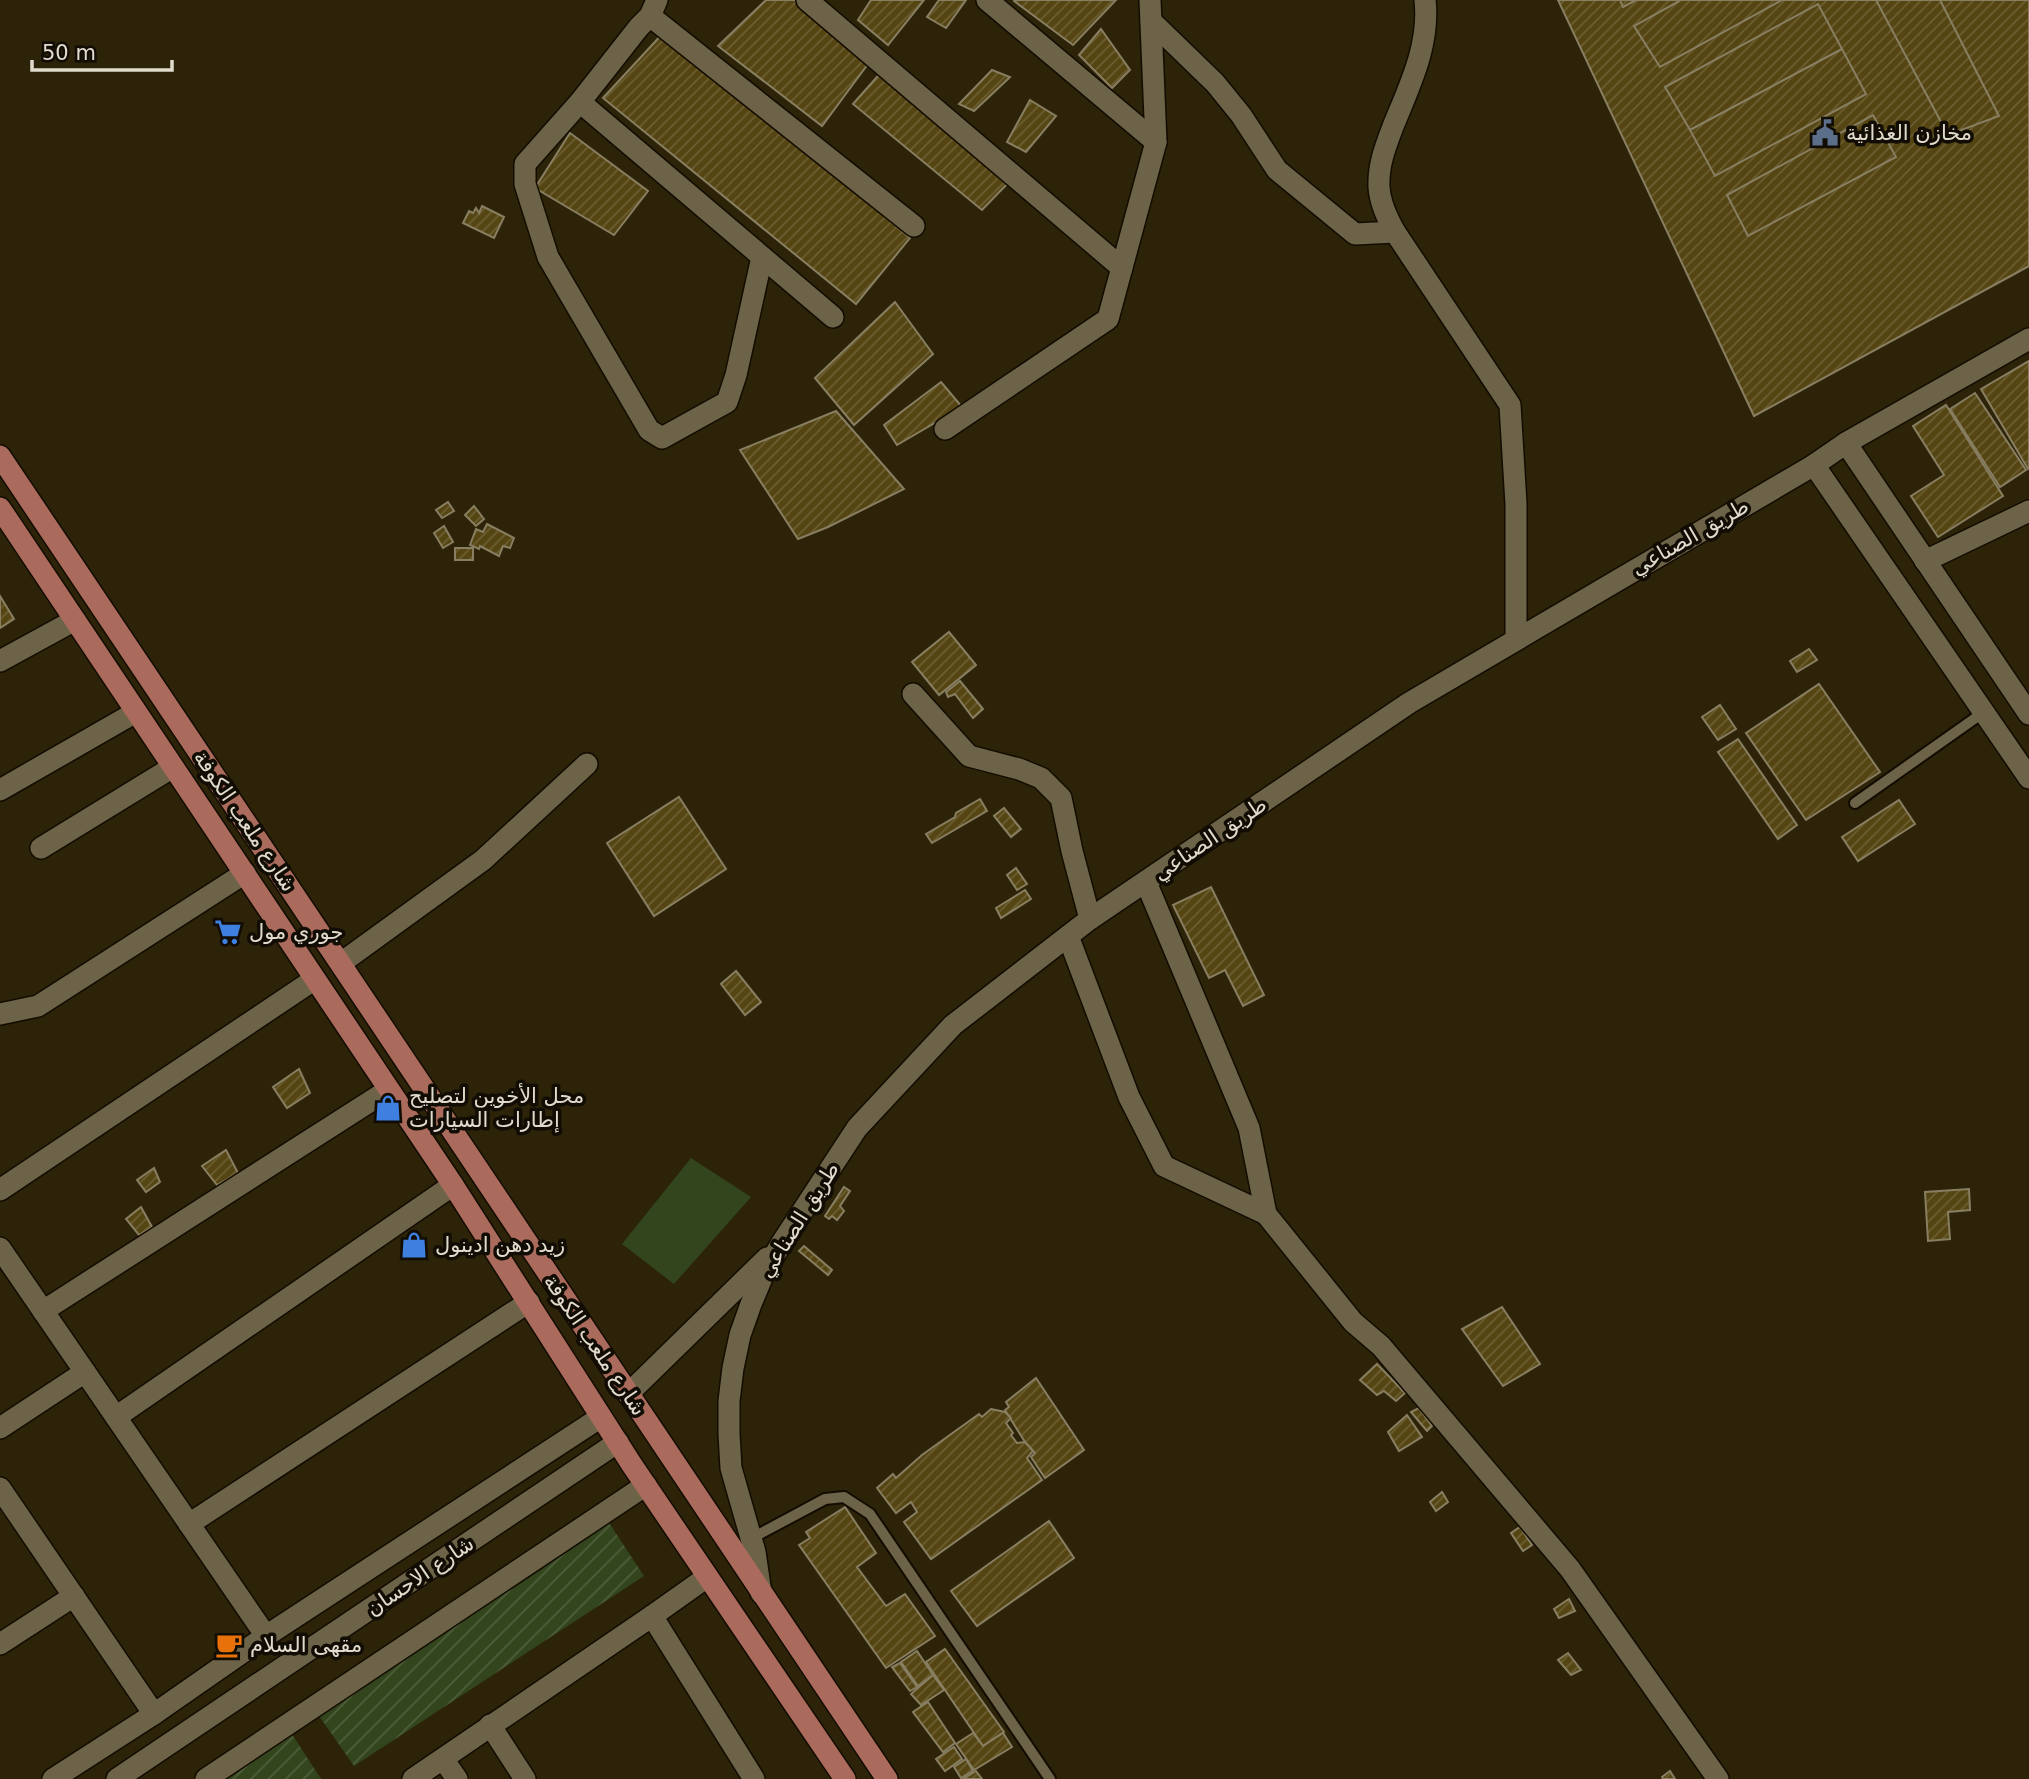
<svg xmlns="http://www.w3.org/2000/svg" width="2029" height="1779" font-family="'DejaVu Sans','Noto Sans Arabic',sans-serif">
	<style>
		.grass { fill: #32451c }
		.garden { fill: url(#garden-furrows) }
		.building { fill: url(#building-hatch); stroke: #887f62; stroke-width: 2 }
		.lines { fill: none; stroke-linecap: round; stroke-linejoin: round }
		.service-casing { stroke: #140c00; stroke-width: 14 }
		.minor-casing { stroke: #140c00; stroke-width: 24 }
		.tertiary-casing { stroke: #140c00; stroke-width: 24 }
		.primary-casing { stroke: #140c00; stroke-width: 24 }
		.service { stroke: #6d6348; stroke-width: 10 }
		.minor { stroke: #6d6348; stroke-width: 21 }
		.tertiary { stroke: #6d6348; stroke-width: 21 }
		.primary { stroke: #aa6b5c; stroke-width: 21 }
		.labels { text-anchor: middle; dominant-baseline: central; stroke-width: 7; stroke-linejoin: round; paint-order: stroke }
		.poi-label { font-size: 21px; fill: #e0dbcc; stroke: #110d04; text-anchor: start }
		.street-label { font-size: 21px; fill: #e0dbcc; stroke: #110d04 }
	</style>
	<defs>
		<pattern id="garden-furrows" width="10" height="10" patternUnits="userSpaceOnUse" patternTransform="scale(1.75)"><rect width="10" height="10" fill="#32451c"/><path d="M-1 1l2-2M0 10L10 0M9 11l2-2" fill="none" stroke="#4f5f3c"/></pattern>
		<pattern id="building-hatch" width="6" height="6" patternUnits="userSpaceOnUse" patternTransform="scale(1.75)"><rect width="6" height="6" fill="#554512"/><path d="M-1 1l2-2M0 6l6-6M5 7l2-2" fill="none" stroke="#6d5f33"/></pattern>
	</defs>
	<rect width="100%" height="100%" fill="#2c2309"/>
	<polygon class="grass" points="691,1158 751,1197 674,1284 622,1244"/>
	<g class="garden">
		<polygon points="600,1509 644,1576 354,1766 312,1706"/>
		<polygon points="286,1725 321,1779 206,1779"/>
	</g>
	<g class="building">
		<polygon points="766,0 795,0 868,64 822,126 718,46"/>
		<polygon points="871,0 924,0 888,45 858,20"/>
		<polygon points="939,0 966,0 946,28 927,17"/>
		<polygon points="1015,0 1116,0 1073,45 1014,1"/>
		<polygon points="1558,0 2029,0 2029,266 1754,416"/>
		<polygon points="1620,0 1636,0 1623,7"/>
		<polygon points="1681,0 1782,0 1660,67 1634,26"/>
		<polygon points="1876,0 1940,0 1999,116 1948,135"/>
		<polygon points="1818,4 1842,49 1690,130 1665,87"/>
		<polygon points="1101,29 1130,70 1112,88 1079,55"/>
		<polygon points="666,30 910,238 856,304 603,98"/>
		<polygon points="1842,49 1866,94 1715,176 1690,130"/>
		<polygon points="885,68 1009,182 982,210 853,104"/>
		<polygon points="992,70 1010,77 974,111 959,104"/>
		<polygon points="1030,100 1056,116 1026,152 1007,142"/>
		<polygon points="1873,115 1896,157 1748,236 1727,195"/>
		<polygon points="570,133 648,191 614,235 535,188"/>
		<polygon points="482,206 504,217 494,238 463,223 469,211 473,213 476,208 479,213"/>
		<polygon points="895,302 933,354 854,425 815,378"/>
		<polygon points="2029,361 2029,468 2028,469 1981,389"/>
		<polygon points="941,382 962,407 897,445 884,425"/>
		<polygon points="1975,393 2026,470 2000,487 1950,409"/>
		<polygon points="1946,405 2003,496 1938,537 1911,496 1944,475 1913,426"/>
		<polygon points="836,411 904,489 828,527 798,539 740,450"/>
		<polygon points="448,502 454,511 442,518 436,510"/>
		<polygon points="474,506 484,519 476,526 465,515"/>
		<polygon points="487,524 514,538 510,548 503,546 499,556 480,546 479,549 470,545 476,529 483,532"/>
		<polygon points="444,526 453,542 443,548 434,533"/>
		<rect x="455" y="548" width="18" height="12"/>
		<polygon points="0,596 14,619 0,628"/>
		<polygon points="949,632 976,665 939,695 912,662"/>
		<polygon points="1809,649 1817,660 1797,672 1790,661"/>
		<polygon points="960,681 983,709 973,718 955,694 948,697 946,692"/>
		<polygon points="1819,684 1880,772 1806,820 1746,733"/>
		<polygon points="1720,705 1736,729 1718,740 1702,717"/>
		<polygon points="1738,739 1797,825 1778,839 1718,752"/>
		<polygon points="679,797 726,869 654,916 607,843"/>
		<polygon points="980,799 987,811 932,843 926,834 955,817 956,813"/>
		<polygon points="1899,800 1915,824 1858,861 1842,837"/>
		<polygon points="1004,808 1021,829 1011,837 994,816"/>
		<polygon points="1016,868 1027,884 1017,890 1007,875"/>
		<polygon points="1211,887 1264,995 1243,1006 1225,970 1209,978 1173,905"/>
		<polygon points="1025,890 1031,899 1001,918 996,908"/>
		<polygon points="736,971 761,1002 745,1015 721,984"/>
		<polygon points="299,1069 310,1093 287,1108 273,1087"/>
		<polygon points="226,1150 238,1173 217,1185 202,1166"/>
		<polygon points="154,1168 160,1182 146,1192 137,1180"/>
		<polygon points="844,1187 850,1191 840,1206 844,1211 837,1220 832,1216 829,1219 825,1216"/>
		<polygon points="1969,1189 1970,1210 1948,1212 1950,1239 1928,1241 1925,1192"/>
		<polygon points="141,1207 152,1227 139,1235 126,1219"/>
		<polygon points="804,1246 832,1270 828,1275 799,1251"/>
		<polygon points="1502,1307 1540,1364 1503,1386 1462,1329"/>
		<polygon points="1377,1364 1405,1393 1396,1401 1384,1391 1377,1395 1360,1380"/>
		<polygon points="1036,1378 1084,1450 1045,1478 1031,1457 1035,1453 1025,1442 1005,1410 1009,1407 1006,1402"/>
		<polygon points="1419,1408 1432,1426 1427,1431 1411,1412"/>
		<polygon points="991,1409 1005,1412 1011,1418 1006,1423 1013,1433 1011,1435 1017,1443 1025,1442 1033,1451 1027,1458 1042,1480 931,1559 904,1522 917,1512 911,1502 896,1513 877,1488 893,1474 896,1478 922,1455 979,1414 982,1417"/>
		<polygon points="1407,1415 1422,1437 1399,1451 1388,1432"/>
		<polygon points="1442,1492 1448,1502 1436,1511 1430,1502"/>
		<polygon points="845,1507 876,1553 857,1567 886,1606 905,1594 935,1636 886,1668 799,1545 810,1538 806,1532"/>
		<polygon points="1049,1521 1074,1558 977,1626 951,1591"/>
		<polygon points="1520,1527 1532,1545 1523,1551 1511,1533"/>
		<polygon points="1569,1599 1575,1611 1559,1618 1554,1609"/>
		<polygon points="945,1649 1004,1732 983,1746 926,1662"/>
		<polygon points="917,1651 933,1675 918,1686 901,1662"/>
		<polygon points="1568,1653 1581,1670 1571,1675 1558,1660"/>
		<polygon points="900,1663 917,1687 910,1691 892,1667"/>
		<polygon points="933,1675 944,1690 921,1705 911,1694"/>
		<polygon points="928,1702 955,1743 943,1752 913,1712"/>
		<polygon points="973,1733 983,1746 1003,1733 1012,1747 974,1770 956,1744"/>
		<polygon points="954,1747 962,1759 945,1771 936,1759"/>
		<polygon points="966,1759 973,1771 961,1778 954,1767"/>
		<polygon points="976,1771 982,1779 963,1779"/>
		<polygon points="1670,1771 1675,1779 1663,1779 1662,1777"/>
	</g>
	<g class="lines">
		<g class="service-casing">
			<g id="service">
				<polyline points="1855,803 1984,712"/>
				<polyline points="752,1538 825,1499 844,1497 870,1514 1050,1779"/>
			</g>
		</g>
		<g class="minor-casing">
			<g id="minor">
				<polyline points="657,0 650,16 639,27 580,102 525,164 525,184 548,257 649,430 662,438 727,402 736,375 762,257"/>
				<polyline points="807,0 1122,268"/>
				<polyline points="987,0 1156,142"/>
				<path d="M1425,0c5,44 -15,85 -31,124 -8,21 -16,40 -15,63 1,16 8,31 16,45l115,173 6,99v135"/>
				<polyline points="650,16 914,226"/>
				<polyline points="1151,21 1215,83 1241,115 1277,170 1355,234 1395,232"/>
				<polyline points="580,102 833,317"/>
				<polyline points="945,429 1108,319 1156,142 1150,0"/>
				<polyline points="1846,443 2029,714"/>
				<polyline points="1814,465 2029,778"/>
				<polyline points="1925,561 2029,511"/>
				<polyline points="0,661 75,620"/>
				<polyline points="913,694 969,756 1019,769 1041,778 1061,798 1072,851 1090,919"/>
				<polyline points="0,790 136,712"/>
				<polyline points="41,848 173,767"/>
				<polyline points="1146,882 1249,1128 1266,1214 1353,1322 1381,1346 1570,1569 1718,1779"/>
				<polyline points="1068,936 1129,1097 1164,1166 1266,1214"/>
				<polyline points="341,963 483,860 587,764"/>
				<polyline points="0,1014 38,1006 245,873"/>
				<polyline points="0,1190 315,979"/>
				<polyline points="0,1248 266,1636"/>
				<polyline points="43,1311 388,1090"/>
				<polyline points="628,1394 767,1258"/>
				<polyline points="116,1417 453,1185"/>
				<polyline points="0,1428 85,1372"/>
				<polyline points="0,1488 154,1714"/>
				<polyline points="189,1524 529,1302"/>
				<polyline points="761,1593 755,1552 731,1468 729,1434 729,1401 733,1368 740,1335 751,1304 764,1273 781,1244 857,1128 953,1025 1090,919 1409,703 1814,465 1846,443 2029,339"/>
				<polyline points="652,1616 754,1779"/>
				<polyline points="0,1644 74,1596"/>
				<polyline points="490,1725 525,1779"/>
				<polyline points="443,1759 457,1779"/>
				<polyline points="53,1779 154,1714 266,1636 601,1417"/>
				<polyline points="413,1779 652,1616 707,1577"/>
			</g>
		</g>
		<g class="tertiary-casing">
			<g id="tertiary">
				<polyline points="117,1779 618,1442"/>
				<polyline points="206,1779 646,1485"/>
			</g>
		</g>
		<g class="primary-casing">
			<g id="primary">
				<polyline points="0,456 887,1779"/>
				<polyline points="0,508 453,1185 632,1465 845,1779"/>
			</g>
		</g>
		<use href="#service" class="service"/>
		<use href="#minor" class="minor"/>
		<use href="#tertiary" class="tertiary"/>
		<use href="#primary" class="primary"/>
	</g>
	<defs>
		<g id="civic-bare" transform="scale(2.1)"><path d="M-.6-6.5H3V-4.5H.6V-3L4-1V1h2V6H-6V1h2V-1L-.6-3ZM-1.2 2.5V6h2.4V2.5Z" fill="#5c6f8a" stroke="#110d04" stroke-width="2.5" paint-order="stroke"/></g>
		<g id="supermarket-bare" transform="scale(2.1)"><path d="M-6-5.5h2.5l.6 2H6L4.5 2H-2.5L-4.4-4H-6ZM-1.5 3.2a1.3 1.3 0 1 0 .1 0ZM3 3.2a1.3 1.3 0 1 0 .1 0Z" fill="#3f7fe0" stroke="#110d04" stroke-width="2.5" paint-order="stroke"/></g>
		<g id="shop-bare" transform="scale(2.1)"><path d="M-5-2.5h2.3a2.7 3.5 0 0 1 5.4 0H5L5.5 6h-11ZM-1.5-2.5h3a1.5 2.3 0 0 0-3 0Z" fill="#3f7fe0" stroke="#110d04" stroke-width="2.5" paint-order="stroke"/></g>
		<g id="cafe-bare" transform="scale(2.1)"><path d="M-5.5-4.5H6V0H3Q3 3.5 0 3.5H-2.5Q-5.5 3.5-5.5 0ZM3-3.2v2h1.7v-2ZM-6 4.5H4V6H-6Z" fill="#e8710a" stroke="#110d04" stroke-width="2.5" paint-order="stroke"/></g>
	</defs>
	<g fill-rule="evenodd">
		<use href="#civic-bare" x="1825" y="133"/>
		<use href="#supermarket-bare" x="228" y="932"/>
		<use href="#shop-bare" x="388" y="1108"/>
		<use href="#shop-bare" x="414" y="1245"/>
		<use href="#cafe-bare" x="229" y="1645"/>
	</g>
	<g class="labels">
		<g class="poi-label">
			<text x="1846" y="133">مخازن الغذائية</text>
			<text x="249" y="932">جوري مول</text>
			<text x="409" y="1096">محل الأخوين لتصليح<tspan x="409" dy="24">إطارات السيارات</tspan></text>
			<text x="435" y="1245">زيد دهن ادينول</text>
			<text x="250" y="1645">مقهى السلام</text>
		</g>
		<g class="street-label">
			<text transform="translate(1690 537) rotate(-30)">طريق الصناعي</text>
			<text transform="translate(245 821) rotate(56)">شارع ملعب الكوفة</text>
			<text transform="translate(1210 839) rotate(-34)">طريق الصناعي</text>
			<text transform="translate(799 1220) rotate(-58)">طريق الصناعي</text>
			<text transform="translate(595 1345) rotate(56)">شارع ملعب الكوفة</text>
			<text transform="translate(420 1576) rotate(-34)">شارع الاحسان</text>
		</g>
	</g>
	<path d="M32 60v10h140v-10" fill="none" stroke="#e0dbcc" stroke-width="3.5"/>
	<text x="42" y="60" font-size="21" fill="#e0dbcc" stroke="#110d04" stroke-width="5" paint-order="stroke">50 m</text>
</svg>
